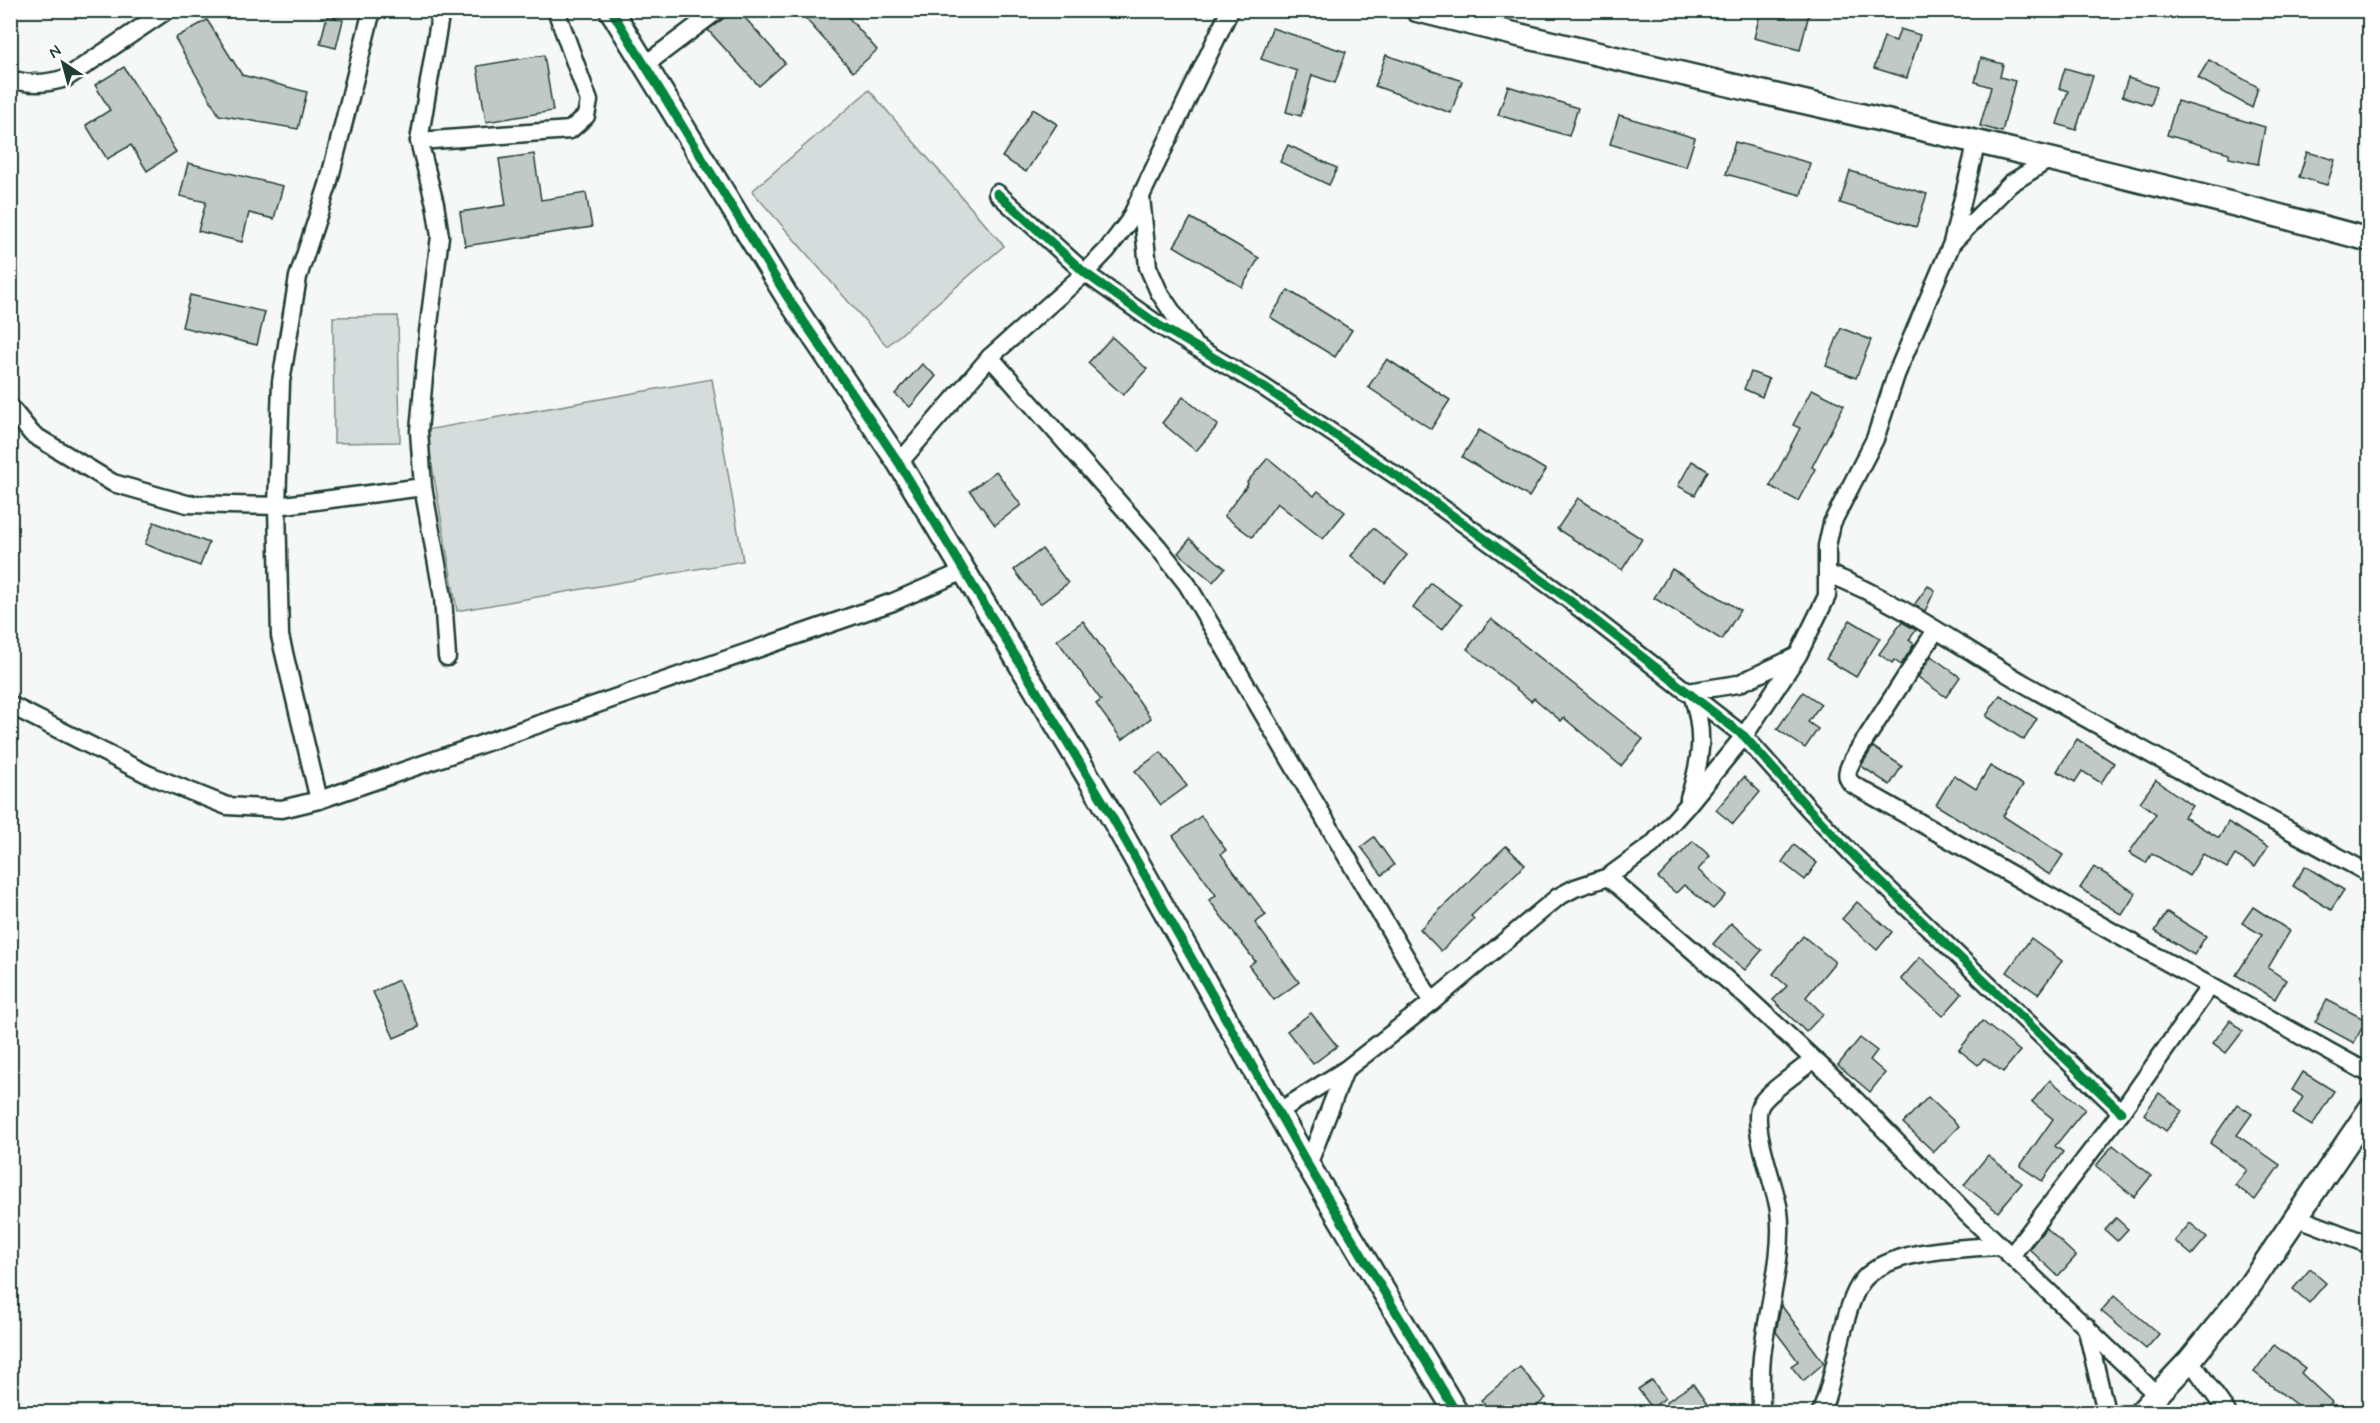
<svg xmlns="http://www.w3.org/2000/svg" width="2380" height="1423" font-family="Mynerve,sans-serif">
	<style>
		.green { fill: #d6dcdb; stroke: #7a8c88; stroke-width: 1.5 }
		.building { fill: #c0c9c6; stroke: #1f3d34; stroke-width: 1.5 }
		.lines { fill: none; stroke-linecap: round; stroke-linejoin: round }
		.street-casing { stroke: #1f3d34; stroke-width: 21 }
		.secondary-casing { stroke: #1f3d34; stroke-width: 27 }
		.street { stroke: #fff; stroke-width: 16 }
		.secondary { stroke: #fff; stroke-width: 22 }
		.cycleway-casing { stroke: #fff; stroke-width: 13 }
		.cycleway { stroke: #00873e; stroke-width: 9 }
	</style>
	<rect width="100%" height="100%" fill="#f6f7f7"/>
	<filter id="ink" filterUnits="userSpaceOnUse"><feTurbulence type="fractalNoise" baseFrequency=".0167" numOctaves="2"/><feDisplacementMap in="SourceGraphic" scale="12" xChannelSelector="R" yChannelSelector="G"/><feConvolveMatrix kernelMatrix="1 2 1 2 8 2 1 2 1" color-interpolation-filters="sRGB"/></filter>
	<g filter="url(#ink)">
		<g class="green">
			<polygon points="869,90 1004,246 887,346 752,191"/>
			<polygon points="398,316 400,442 334,443 333,317"/>
			<polygon points="712,379 743,561 457,611 426,430"/>
		</g>
		<g class="building">
			<polygon points="728,10 738,10 785,63 759,86 708,30 724,18"/>
			<polygon points="798,10 842,10 877,50 853,72"/>
			<polygon points="1761,10 1810,10 1800,50 1754,38"/>
			<polygon points="327,16 343,20 336,48 320,44"/>
			<polygon points="207,20 242,75 307,92 298,129 219,115 175,38"/>
			<polygon points="1272,28 1346,52 1335,83 1312,75 1301,116 1286,112 1297,71 1261,59"/>
			<polygon points="1900,29 1920,35 1907,78 1874,68 1884,37 1896,41"/>
			<polygon points="544,55 553,111 486,122 477,66"/>
			<polygon points="1386,55 1462,81 1451,113 1375,86"/>
			<polygon points="1981,58 2003,64 2000,77 2015,81 2002,132 1980,126 1991,87 1975,82"/>
			<polygon points="2209,60 2258,87 2252,108 2198,78"/>
			<polygon points="124,67 176,152 147,171 131,145 107,159 86,125 110,110 95,85"/>
			<polygon points="2065,68 2093,76 2076,130 2057,124 2068,91 2059,88"/>
			<polygon points="2128,78 2157,87 2151,105 2122,96"/>
			<polygon points="1508,86 1578,108 1569,136 1498,115"/>
			<polygon points="2177,101 2265,127 2258,164 2229,158 2229,153 2167,135"/>
			<polygon points="1033,109 1057,124 1026,172 1002,157"/>
			<polygon points="1619,115 1695,138 1686,167 1610,144"/>
			<polygon points="1735,142 1810,163 1801,195 1726,174"/>
			<polygon points="1288,145 1337,168 1329,185 1280,162"/>
			<polygon points="2307,152 2335,160 2327,185 2299,177"/>
			<polygon points="534,154 541,200 586,193 592,227 465,246 460,212 506,205 499,159"/>
			<polygon points="188,163 283,186 274,219 249,213 242,242 198,231 206,202 180,196"/>
			<polygon points="1850,171 1927,194 1916,227 1840,203"/>
			<polygon points="1191,218 1259,258 1242,287 1174,246"/>
			<polygon points="1288,290 1352,330 1335,357 1270,317"/>
			<polygon points="190,295 265,312 257,345 182,327"/>
			<polygon points="1841,328 1871,340 1856,378 1826,366"/>
			<polygon points="1112,337 1147,369 1123,395 1088,363"/>
			<polygon points="1387,359 1450,400 1431,429 1368,387"/>
			<polygon points="922,364 936,376 910,407 895,394"/>
			<polygon points="1751,372 1769,379 1762,397 1744,389"/>
			<polygon points="1812,389 1844,405 1812,467 1815,469 1798,501 1770,486 1800,428 1793,425"/>
			<polygon points="1183,397 1218,425 1196,451 1162,423"/>
			<polygon points="1479,430 1546,470 1529,497 1462,457"/>
			<polygon points="1268,458 1314,496 1318,491 1345,512 1323,539 1277,503 1252,537 1224,516 1248,484 1247,482"/>
			<polygon points="1692,461 1708,471 1695,495 1678,486"/>
			<polygon points="996,471 1021,505 995,525 970,491"/>
			<polygon points="1578,498 1642,539 1622,570 1557,529"/>
			<polygon points="154,522 209,543 200,566 145,544"/>
			<polygon points="1373,528 1407,555 1385,583 1351,556"/>
			<polygon points="1190,539 1225,568 1213,582 1178,553"/>
			<polygon points="1042,549 1068,583 1040,604 1014,570"/>
			<polygon points="1672,569 1740,610 1722,640 1654,598"/>
			<polygon points="1431,583 1461,605 1442,630 1413,608"/>
			<polygon points="1928,586 1935,590 1925,611 1914,605"/>
			<polygon points="1491,619 1643,739 1621,766 1564,718 1561,721 1534,698 1531,701 1467,649"/>
			<polygon points="1850,620 1880,638 1856,677 1826,659"/>
			<polygon points="1083,621 1151,718 1122,740 1096,704 1101,700 1057,640"/>
			<polygon points="1902,622 1916,630 1909,640 1914,644 1901,665 1894,660 1892,663 1879,654"/>
			<polygon points="1931,656 1960,677 1946,697 1918,677"/>
			<polygon points="1803,692 1821,704 1808,722 1818,729 1805,748 1777,729"/>
			<polygon points="2000,695 2037,719 2024,740 1986,716"/>
			<polygon points="2077,739 2114,763 2101,783 2082,771 2075,782 2057,771"/>
			<polygon points="1873,747 1902,766 1890,785 1861,766"/>
			<polygon points="1161,752 1187,786 1161,805 1135,771"/>
			<polygon points="1990,766 2023,785 2003,816 2063,855 2050,875 1936,805 1954,775 1976,789"/>
			<polygon points="1744,777 1760,792 1733,824 1716,810"/>
			<polygon points="2156,780 2192,806 2184,817 2219,838 2228,822 2268,847 2255,867 2235,855 2227,868 2203,854 2189,876 2152,853 2146,863 2129,853 2156,814 2140,802"/>
			<polygon points="1201,816 1226,850 1221,854 1266,915 1255,923 1299,982 1274,1000 1249,966 1255,961 1209,900 1216,895 1173,836"/>
			<polygon points="1374,837 1394,865 1382,875 1361,847"/>
			<polygon points="1693,841 1710,856 1698,870 1726,895 1713,909 1684,885 1676,893 1658,878"/>
			<polygon points="1794,845 1817,863 1805,880 1782,862"/>
			<polygon points="1506,846 1525,865 1471,916 1474,919 1441,951 1420,929"/>
			<polygon points="2305,866 2344,890 2331,910 2293,886"/>
			<polygon points="2094,867 2136,893 2122,915 2080,888"/>
			<polygon points="1857,902 1892,932 1877,950 1842,919"/>
			<polygon points="2253,907 2290,931 2268,968 2286,980 2275,999 2236,975 2262,935 2242,923"/>
			<polygon points="2167,912 2206,936 2194,955 2155,931"/>
			<polygon points="1731,923 1762,950 1745,970 1713,944"/>
			<polygon points="1803,936 1835,962 1806,997 1823,1014 1806,1032 1773,1000 1787,986 1773,974"/>
			<polygon points="2031,938 2062,961 2038,994 2007,972"/>
			<polygon points="1920,957 1962,994 1943,1016 1901,979"/>
			<polygon points="398,980 419,1027 394,1038 373,992"/>
			<polygon points="2327,1000 2366,1020 2354,1043 2315,1022"/>
			<polygon points="1311,1013 1337,1046 1313,1064 1287,1031"/>
			<polygon points="2230,1020 2243,1031 2226,1053 2213,1043"/>
			<polygon points="1982,1021 2020,1051 2003,1072 1984,1058 1978,1065 1959,1050"/>
			<polygon points="1860,1038 1877,1051 1870,1060 1885,1073 1870,1092 1838,1065"/>
			<polygon points="2303,1072 2334,1091 2312,1126 2293,1114 2303,1097 2292,1090"/>
			<polygon points="2050,1080 2085,1109 2055,1146 2063,1152 2042,1181 2020,1166 2053,1119 2032,1102"/>
			<polygon points="2159,1093 2182,1111 2166,1131 2144,1114"/>
			<polygon points="1928,1097 1959,1126 1934,1152 1903,1123"/>
			<polygon points="2237,1104 2252,1114 2237,1135 2280,1165 2255,1200 2235,1185 2247,1170 2210,1143"/>
			<polygon points="2113,1145 2151,1176 2134,1197 2096,1166"/>
			<polygon points="1988,1155 2022,1183 1998,1212 1964,1185"/>
			<polygon points="2116,1218 2128,1229 2117,1241 2105,1230"/>
			<polygon points="2190,1223 2207,1237 2192,1255 2175,1241"/>
			<polygon points="2046,1228 2076,1256 2058,1276 2029,1249"/>
			<polygon points="2310,1269 2326,1283 2309,1303 2293,1289"/>
			<polygon points="2114,1296 2159,1334 2146,1349 2101,1311"/>
			<polygon points="1781,1305 1824,1363 1803,1381 1791,1366 1798,1361 1776,1332"/>
			<polygon points="2274,1345 2305,1368 2301,1373 2332,1402 2322,1413 2307,1413 2254,1372"/>
			<polygon points="1520,1367 1546,1398 1529,1413 1492,1413 1481,1400"/>
			<polygon points="1652,1380 1665,1398 1652,1408 1638,1389"/>
			<polygon points="1693,1384 1713,1413 1673,1413 1666,1402"/>
		</g>
		<g class="lines">
			<g class="street-casing">
				<g id="street">
					<polyline points="441,10 419,141 435,204 440,236 428,332 419,431 423,487 443,597 447,657"/>
					<polyline points="646,64 718,10"/>
					<path d="M10,79c21,6 36,5 56,-1l101,-68"/>
					<polyline points="419,141 570,130 586,116 589,101 556,10"/>
					<polyline points="997,193 1085,273 1157,324 1262,386 1413,487 1564,596 1744,736 1809,809 1855,857 2121,1112"/>
					<polyline points="1141,197 1148,267 1159,292 1192,342"/>
					<polyline points="1953,242 2010,184 2048,160"/>
					<polyline points="990,357 1158,547 1187,584 1432,1002"/>
					<polyline points="10,407 32,434 113,483 187,504 277,506 423,487"/>
					<polyline points="899,463 990,357 1085,273 1107,250 1129,221 1230,10"/>
					<path d="M1829,574c69,27 130,72 194,109 115,65 231,128 347,191"/>
					<path d="M1936,630l-82,127c-5,10 -11,18 -2,27l264,150 254,140"/>
					<polyline points="1687,692 1738,684 1795,657"/>
					<polyline points="10,705 147,774 227,806 282,809 319,800 893,602 964,571"/>
					<path d="M1689,798c12,-37 16,-63 4,-101"/>
					<polyline points="319,800 280,636 277,506 281,382 298,277 328,185 372,10"/>
					<polyline points="1608,877 1741,992 1835,1079 1967,1214 2157,1395"/>
					<polyline points="1278,1112 1345,1070 1432,1002 1558,897 1575,888 1608,877 1652,845 1686,807 1744,736 1798,655 1827,596 1827,546 1832,523 1875,439 1896,375 1952,243 1977,141"/>
					<polyline points="1308,1165 1345,1070"/>
					<polyline points="2296,1217 2370,1245"/>
					<polyline points="2011,1256 2121,1112 2210,986"/>
					<polyline points="2086,1326 2106,1412"/>
					<polyline points="2190,1360 2227,1412"/>
					<path d="M1761,1412c0,-18 -1,-37 1,-55 4,-43 23,-103 17,-146 -3,-24 -30,-88 -18,-107 7,-12 40,-34 52,-44"/>
					<path d="M1821,1412c8,-19 12,-41 17,-62 6,-21 11,-52 25,-70 27,-31 99,-32 137,-34"/>
				</g>
			</g>
			<g class="secondary-casing">
				<g id="secondary">
					<polyline points="611,10 786,295 899,463 1107,808 1308,1165 1456,1412"/>
					<path d="M1417,10c317,80 638,144 953,230"/>
					<polyline points="2141,1412 2190,1360 2246,1291 2370,1109"/>
				</g>
			</g>
			<use href="#street" class="street"/>
			<use href="#secondary" class="secondary"/>
			<g class="cycleway-casing">
				<g id="cycleway">
					<polyline points="611,10 786,295 899,463 1107,808 1308,1165 1456,1412"/>
					<polyline points="997,193 1085,273 1157,324 1262,386 1413,487 1564,596 1744,736 1809,809 1855,857 2121,1112"/>
				</g>
			</g>
			<use href="#cycleway" class="cycleway"/>
		</g>
	</g>
	<rect width="2380" height="1423" fill="none" stroke="#fff" stroke-width="36"/>
	<rect x="18" y="18" width="2344" height="1387" fill="none" stroke="#1f3d34" stroke-width="2" filter="url(#ink)"/>
	<g transform="translate(63 63) rotate(324)" stroke="#ffffff" stroke-width="4.5" paint-order="stroke">
	<path d="M0-4.5L10 22L0 15L-10 22Z" fill="#1f3d34"/>
	<text y="-9" font-size="16" font-weight="bold" text-anchor="middle" fill="#1f3d34">N</text>
	</g>
</svg>
